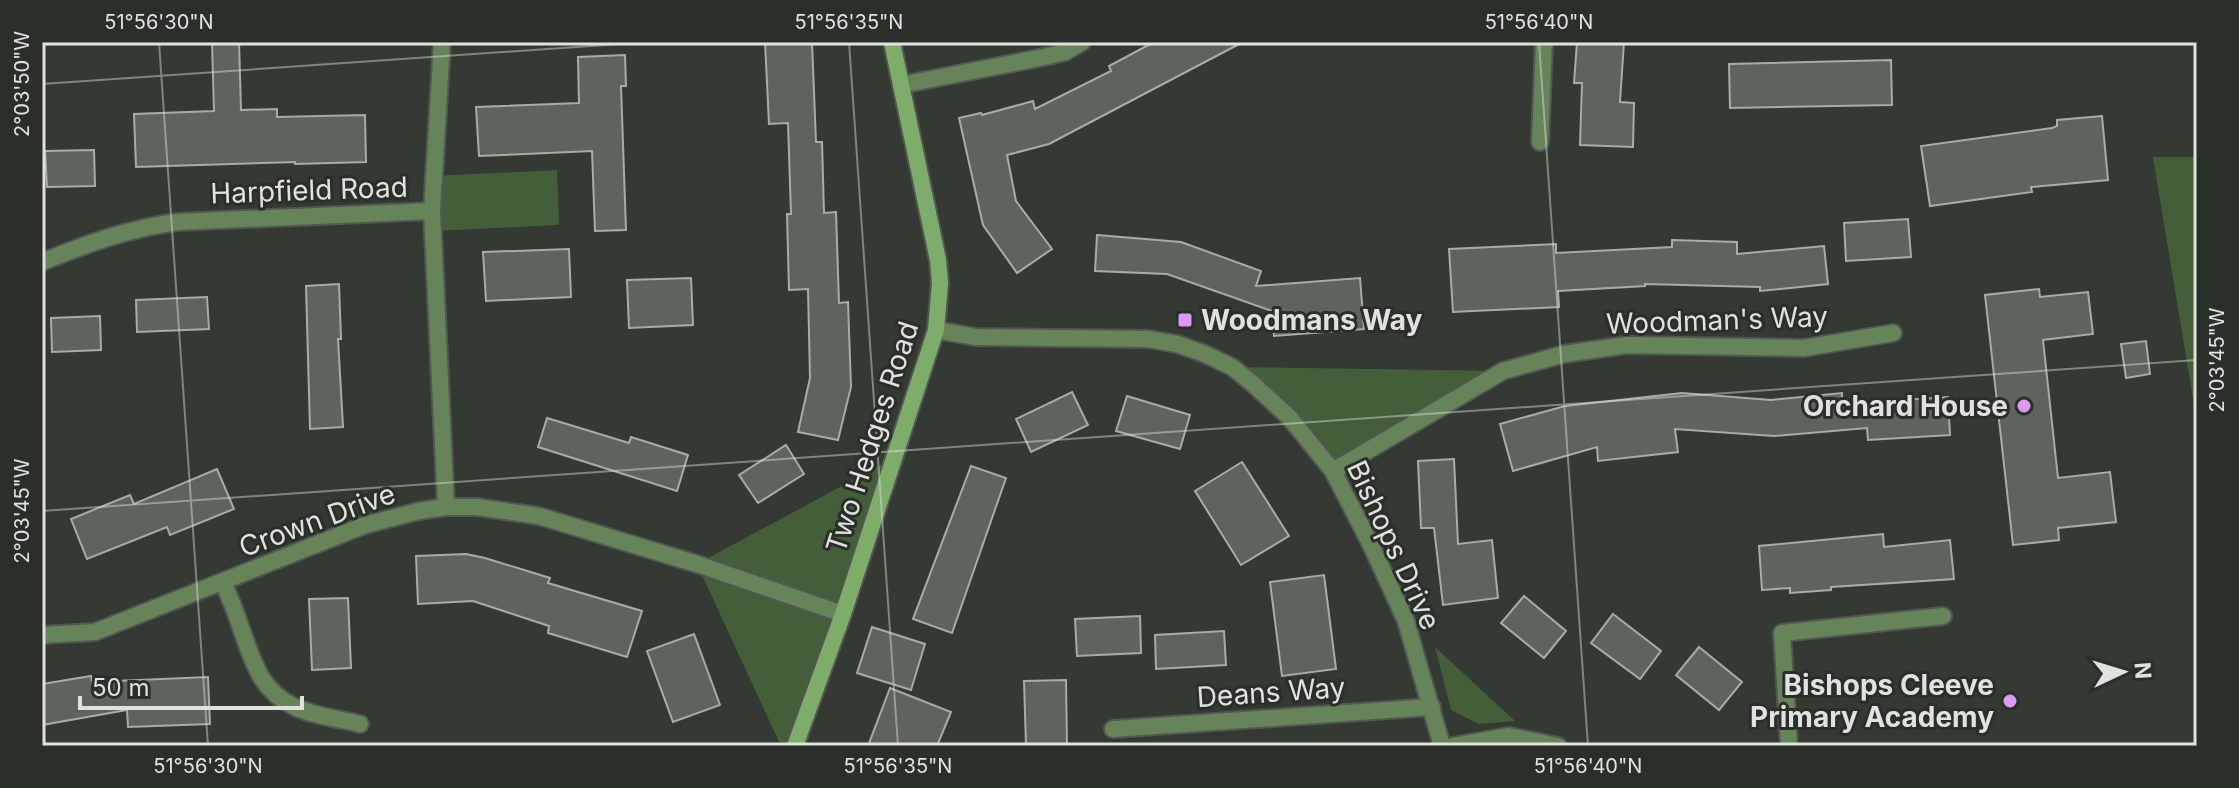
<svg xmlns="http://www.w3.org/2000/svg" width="2239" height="788" font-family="Inter,sans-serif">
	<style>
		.green { fill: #455e3a }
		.building { fill: #5e635c; stroke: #a7ada5; stroke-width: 2 }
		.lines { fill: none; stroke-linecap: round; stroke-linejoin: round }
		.street-casing { stroke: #535752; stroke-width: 20 }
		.secondary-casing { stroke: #535752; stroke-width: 20 }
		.street { stroke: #66835a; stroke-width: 16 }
		.secondary { stroke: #7eac6a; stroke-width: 16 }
		.ticks { fill: none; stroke: #dfe2de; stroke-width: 2; stroke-opacity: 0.45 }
		.poi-dot { fill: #dc99f4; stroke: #2a2f29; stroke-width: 3 }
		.labels { text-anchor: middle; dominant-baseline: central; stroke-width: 6; stroke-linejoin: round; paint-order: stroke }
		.street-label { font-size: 28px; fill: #dfe2de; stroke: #2a2f29 }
		.poi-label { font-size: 28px; font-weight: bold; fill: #dfe2de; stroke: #2a2f29; text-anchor: end }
		.neatline { fill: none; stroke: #dfe2de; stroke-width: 3 }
		.ticks-label { font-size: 20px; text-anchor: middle; fill: #dfe2de }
	</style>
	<rect width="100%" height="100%" fill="#343933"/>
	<g class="green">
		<polygon points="2153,157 2197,157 2197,411 2195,411"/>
		<polygon points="557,170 559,225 433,231 434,176"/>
		<polygon points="1232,367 1503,371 1333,471"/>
		<polygon points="894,458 794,746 781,746 697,564"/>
		<polygon points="1435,647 1515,721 1479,724 1451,710"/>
	</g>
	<g class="building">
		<polygon points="239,42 241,110 277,109 277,117 365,115 366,162 295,164 295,162 136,167 134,114 214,111 212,43"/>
		<polygon points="765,42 812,42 816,142 822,142 824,213 836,212 839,303 848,302 851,387 838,440 798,432 810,378 808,289 789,290 787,214 791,214 788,123 769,124"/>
		<polygon points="1154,42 1243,42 1049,144 1007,155 1016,201 1052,249 1017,273 983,225 959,118 981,113 982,115 1033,101 1035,109 1111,71 1109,66"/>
		<polygon points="1577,42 1624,42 1620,102 1634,103 1633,147 1580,145 1582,83 1574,83"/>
		<polygon points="625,55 626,86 621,86 626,230 595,231 592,151 479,156 476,107 579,103 578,57"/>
		<polygon points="1891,60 1892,105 1730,108 1729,64"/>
		<polygon points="2102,116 2108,180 2031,187 2032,192 1930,206 1921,146 2052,128 2057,126 2057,120"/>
		<polygon points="94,150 95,186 47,187 45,151"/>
		<polygon points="1908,219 1911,257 1846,261 1844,223"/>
		<polygon points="1097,235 1181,242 1261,271 1256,286 1360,278 1364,329 1274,336 1272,311 1167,274 1095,271"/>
		<polygon points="1672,240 1737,242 1737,254 1824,246 1828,284 1760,291 1760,287 1645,284 1645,286 1558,291 1559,307 1453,312 1449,249 1556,244 1556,253 1672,247"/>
		<polygon points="569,249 571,297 486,301 483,252"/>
		<polygon points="691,278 693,325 629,328 627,280"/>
		<polygon points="339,284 341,339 338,339 343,427 310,429 306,286"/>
		<polygon points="2039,289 2040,297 2088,292 2093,334 2043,340 2058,478 2110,472 2116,522 2058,528 2059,540 2013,545 1985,295"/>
		<polygon points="207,297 209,329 137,332 136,300"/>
		<polygon points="100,316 101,350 52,352 51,318"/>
		<polygon points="2146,341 2150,374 2126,378 2121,344"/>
		<polygon points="1072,392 1088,425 1031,452 1016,419"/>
		<polygon points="1682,393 1771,400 1842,393 1842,404 1948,397 1950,435 1868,440 1867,428 1774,436 1675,429 1678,452 1598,461 1597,447 1513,471 1500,424 1565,406"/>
		<polygon points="1127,396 1190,415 1180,449 1116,431"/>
		<polygon points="547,418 629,443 631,437 688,455 677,491 538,447"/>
		<polygon points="786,445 804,474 758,503 739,475"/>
		<polygon points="1454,459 1458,544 1492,540 1498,598 1443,605 1434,528 1421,528 1418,461"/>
		<polygon points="1242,462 1289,536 1241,565 1195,491"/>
		<polygon points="971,466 1006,478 952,633 913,619"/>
		<polygon points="217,469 234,509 170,535 167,527 87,559 71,519 130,495 134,504"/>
		<polygon points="1883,534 1884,547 1950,540 1954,579 1831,587 1831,590 1790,593 1790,588 1762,590 1759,546"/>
		<polygon points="466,554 485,558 550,578 548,583 642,611 627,657 548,633 549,626 473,601 418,604 416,556"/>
		<polygon points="1324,575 1336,669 1282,676 1270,582"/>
		<polygon points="1524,596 1566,631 1544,658 1501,623"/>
		<polygon points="348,598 351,668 312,670 309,599"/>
		<polygon points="1613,614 1661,651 1640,679 1591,643"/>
		<polygon points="1140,616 1141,653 1077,656 1075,619"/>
		<polygon points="872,627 925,644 911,690 857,673"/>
		<polygon points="1224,631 1226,665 1156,669 1155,635"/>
		<polygon points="694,634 720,705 673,722 647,651"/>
		<polygon points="1699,647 1742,682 1719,710 1676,675"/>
		<polygon points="91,676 92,682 208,677 210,724 128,727 127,710 42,725 42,684"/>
		<polygon points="1066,680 1067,746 1026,746 1024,681"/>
		<polygon points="890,688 951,712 937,746 868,746"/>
	</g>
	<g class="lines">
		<g class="street-casing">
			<g id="street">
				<polyline points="901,85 1044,57 1065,52 1082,42"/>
				<polyline points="1540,142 1544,42"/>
				<polyline points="432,211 442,42"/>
				<path d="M42,262c47,-19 85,-33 135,-40l255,-11 14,296"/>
				<polyline points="936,330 976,337 1148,339 1177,344 1205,354 1232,367 1252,383 1290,418 1333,471 1372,547 1406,621 1442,746"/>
				<polyline points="1333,471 1503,371 1564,354 1627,345 1804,348 1893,333"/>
				<path d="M223,582c7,16 13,31 18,46 12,33 19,63 54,79 18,9 46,12 65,17"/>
				<polyline points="42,635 95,632 365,525 419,511 446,507 477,507 539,516 697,564 843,614"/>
				<polyline points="1113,729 1432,707"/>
				<polyline points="1453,746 1509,736 1558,746"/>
				<polyline points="1789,746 1782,633 1943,616"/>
			</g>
		</g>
		<g class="secondary-casing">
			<polyline id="secondary" points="795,746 843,614 936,330 940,283 938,260 892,42"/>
		</g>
		<use href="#street" class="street"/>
		<use href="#secondary" class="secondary"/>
	</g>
	<path class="ticks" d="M159,42l49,704M849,42l49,704M1539,42l49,704M42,84l607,-42M42,511l2155,-151"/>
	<g class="poi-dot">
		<rect x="1177" y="312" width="16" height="16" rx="4"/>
		<circle cx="2024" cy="406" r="8"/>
		<circle cx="2010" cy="701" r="8"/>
	</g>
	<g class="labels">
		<g class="street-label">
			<text transform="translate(309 190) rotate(-2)">Harpfield Road</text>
			<text transform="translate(1717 320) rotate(-2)">Woodman's Way</text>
			<text transform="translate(872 437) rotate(-72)">Two Hedges Road</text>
			<text transform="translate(317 520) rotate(-20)">Crown Drive</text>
			<text transform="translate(1394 545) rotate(65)">Bishops Drive</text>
			<text transform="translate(1271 692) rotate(-4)">Deans Way</text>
		</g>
		<g class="poi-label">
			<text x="1201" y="320" text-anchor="start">Woodmans Way</text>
			<text x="2008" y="406">Orchard House</text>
			<text x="1994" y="685">Bishops Cleeve<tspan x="1994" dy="32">Primary Academy</tspan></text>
		</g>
	</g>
	<rect width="2239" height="788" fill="none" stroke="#2a2f29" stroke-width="88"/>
	<g transform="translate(2123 672) rotate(86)" stroke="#2a2f29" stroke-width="6" paint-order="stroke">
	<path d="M0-6L14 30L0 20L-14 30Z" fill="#dfe2de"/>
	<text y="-12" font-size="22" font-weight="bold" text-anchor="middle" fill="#dfe2de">N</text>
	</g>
	<path d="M80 696v12h222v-12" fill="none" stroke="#dfe2de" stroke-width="4"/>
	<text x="92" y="696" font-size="24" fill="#dfe2de" stroke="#2a2f29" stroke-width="6" paint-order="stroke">50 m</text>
	<rect x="44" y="44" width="2151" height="700" class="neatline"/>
	<g class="ticks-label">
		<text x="159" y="29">51°56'30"N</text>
		<text x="849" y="29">51°56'35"N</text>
		<text x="1539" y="29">51°56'40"N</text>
		<text transform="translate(22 84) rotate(-90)" y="7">2°03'50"W</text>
		<text transform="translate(2217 360) rotate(-90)" y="7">2°03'45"W</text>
		<text transform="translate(22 511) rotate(-90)" y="7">2°03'45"W</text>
		<text x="208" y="773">51°56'30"N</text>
		<text x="898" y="773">51°56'35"N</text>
		<text x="1588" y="773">51°56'40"N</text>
	</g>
</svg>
